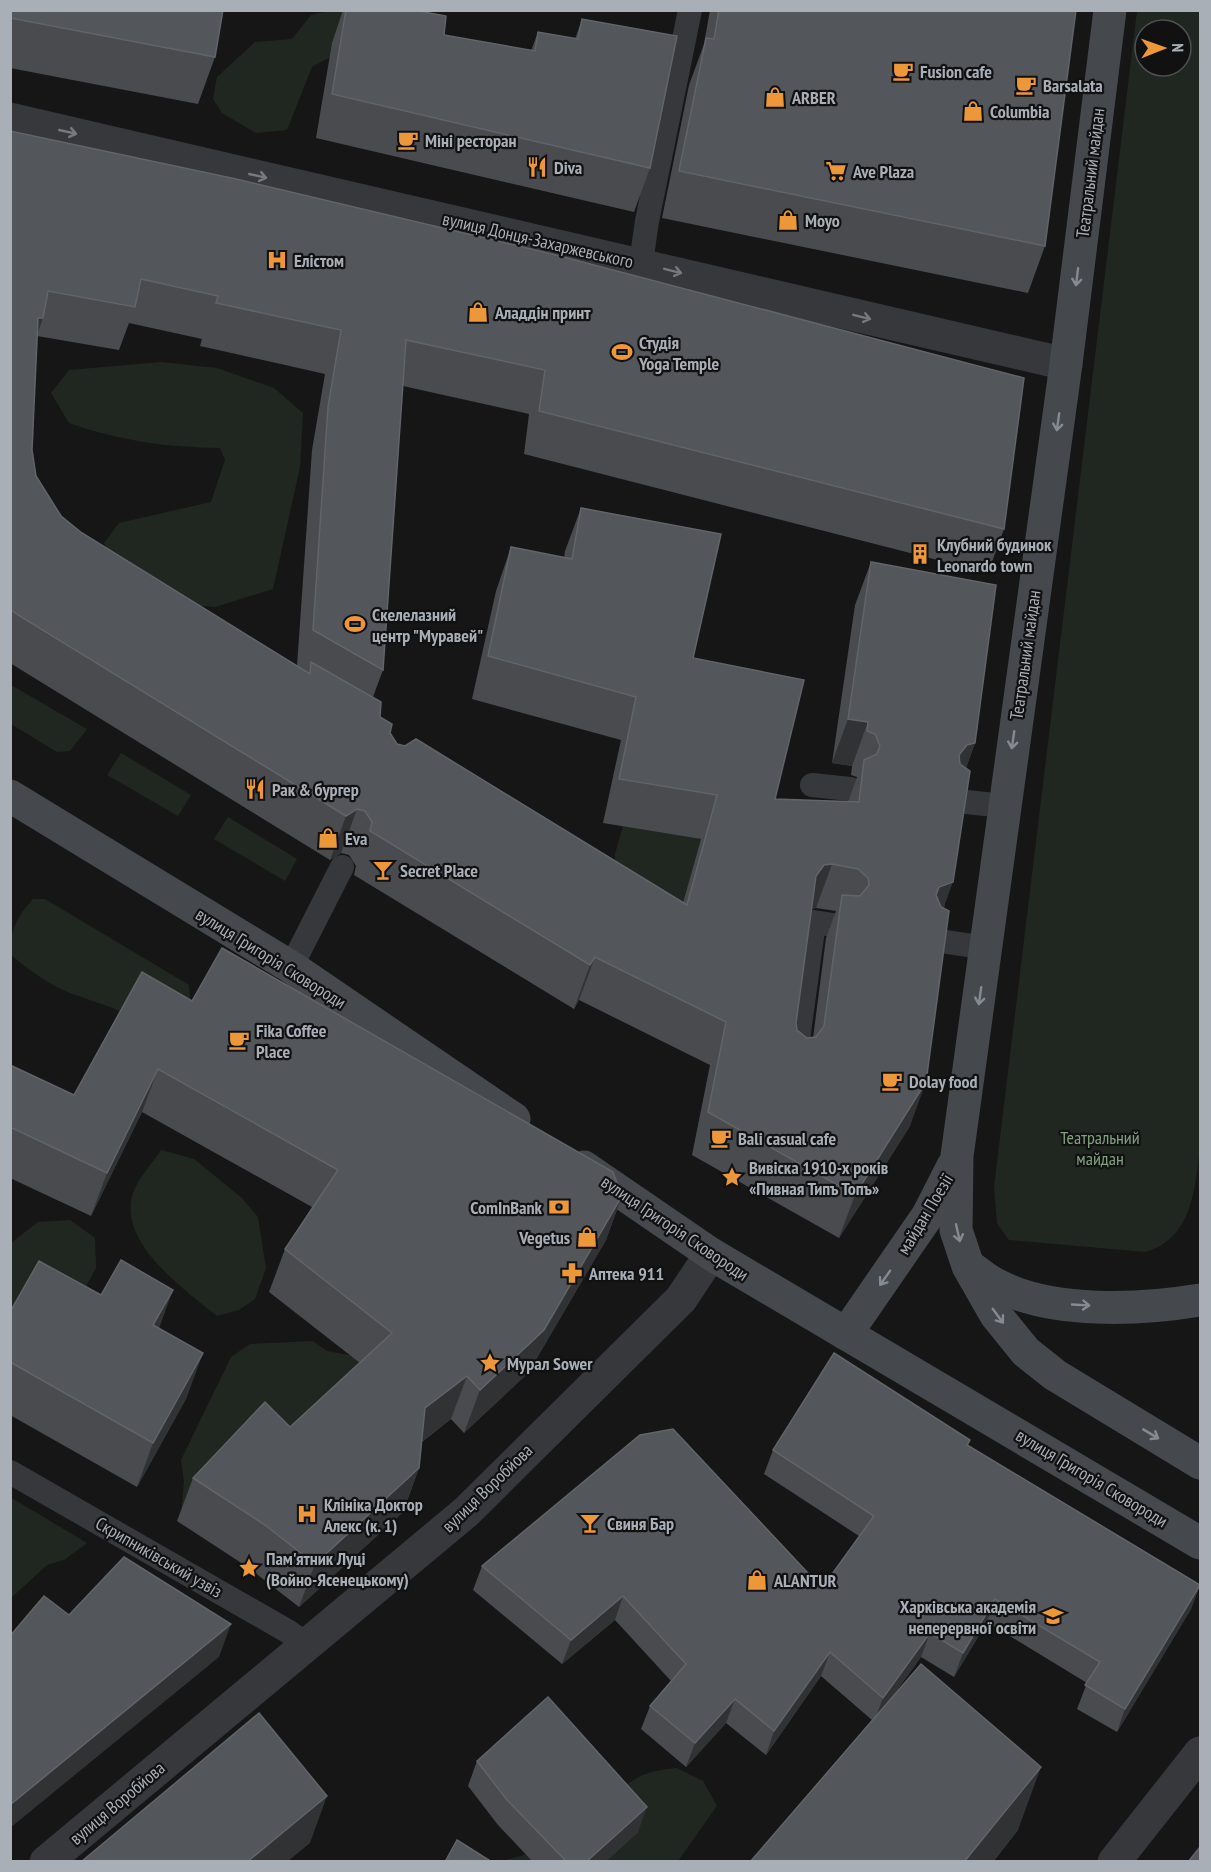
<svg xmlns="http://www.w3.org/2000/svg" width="1211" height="1872" font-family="'PT Sans Narrow',sans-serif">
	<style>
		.green { fill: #202720; fill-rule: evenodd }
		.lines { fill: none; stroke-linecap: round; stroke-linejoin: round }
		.lane { stroke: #37383c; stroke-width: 24 }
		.street { stroke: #37383c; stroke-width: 33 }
		.secondary { stroke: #45484c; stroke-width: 33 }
		.wall { fill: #494b4f; fill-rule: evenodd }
		.shaded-wall { fill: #303234 }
		.building { fill: #53565a; stroke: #616469; stroke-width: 1.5; fill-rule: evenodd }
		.oneway { stroke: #757980 }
		.oneway2 { stroke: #858b92 }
		.labels { text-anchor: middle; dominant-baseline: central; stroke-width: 4.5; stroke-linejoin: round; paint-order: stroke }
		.poi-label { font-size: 18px; font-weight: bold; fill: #a8afb7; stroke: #111112; text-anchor: start }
		.street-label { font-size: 18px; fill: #a8afb7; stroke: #111112 }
		.park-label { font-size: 18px; fill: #82a180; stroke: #111112 }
	</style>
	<rect width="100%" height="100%" fill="#161617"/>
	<g class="green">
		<polygon points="329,11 348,11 350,46 312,67 287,130 256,133 222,113 213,99 217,77 255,42 292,39 311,15"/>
		<path d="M1137,11h63v1137c-5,41 -8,91 -55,104l-136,-12 -12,-17 -3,-36zM1145,30h36v36h-36z"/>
		<path d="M161,362l56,6 57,20 29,25 -3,54 -27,122 -58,18 -61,-5 -36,-28 -14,-31 15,-20 92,-21 14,-42 -5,-12c-55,-1 -99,-7 -151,-25l-18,-30 18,-23z"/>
		<polygon points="11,685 87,729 70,751 57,752 11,724"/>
		<polygon points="121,753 191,795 178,816 107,775"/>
		<polygon points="228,817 297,859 285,881 214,839"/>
		<polygon points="623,826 701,839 680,915 616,881 615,854"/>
		<path d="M33,899h12l144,86 1,15 -41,24c-26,-14 -52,-21 -79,-31 -22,-9 -41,-23 -59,-38 -1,-25 5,-37 22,-56z"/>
		<path d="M161,1150l33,9 48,39 16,19 8,51 -11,31 -16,11 -22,6c-32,-26 -100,-73 -84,-123 5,-15 20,-30 28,-43z"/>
		<polygon points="70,1220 95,1238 96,1268 85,1288 47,1281 22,1290 11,1313 11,1243 38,1222"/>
		<polygon points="416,1335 181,1515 184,1482 181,1460 231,1357 250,1344 313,1341 327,1351 360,1357"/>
		<polygon points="10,1497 87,1543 64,1560 47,1565 11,1598"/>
		<path d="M677,1768l26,13 14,25 -39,55 -179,1 99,-28c24,-44 24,-61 79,-66z"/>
	</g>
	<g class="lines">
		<g class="lane">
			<polyline points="641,263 647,221 690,10"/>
			<polyline points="812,785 850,789"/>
			<polyline points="957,801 1004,806"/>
			<polyline points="934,940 986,948"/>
			<polyline points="291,967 342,867"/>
			<polyline points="795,1062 814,922 839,926"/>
			<polyline points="10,1472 289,1632 307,1645"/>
		</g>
		<g class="street">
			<polyline points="10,119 1066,364"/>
			<polyline points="46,1862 466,1512 681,1299 711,1254"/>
			<polyline points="1114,1862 1200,1753"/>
		</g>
		<g class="secondary">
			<polyline points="1110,10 1066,364 957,1156 956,1230 968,1266 996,1315 1026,1352 1055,1375 1200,1463"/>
			<polyline points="10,796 291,967 514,1119"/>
			<polyline points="584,1167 711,1254 1200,1543"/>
			<path d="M970,1267c9,6 17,13 27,18 55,29 143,25 203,15"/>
			<polyline points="846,1334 928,1215 953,1166"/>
		</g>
	</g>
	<g class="wall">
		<polygon points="10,10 215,57 198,104 10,68"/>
		<polygon points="343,10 414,10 444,35 531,51 538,32 575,39 582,19 650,168 634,212 316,138 332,43"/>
		<polygon points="710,10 1076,10 1045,246 1028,293 662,218 689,85 704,44"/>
		<path d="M10,131l994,398 -16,44 -464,-119 5,-40 -126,-28 -20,284 -10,27 7,20 17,27 286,159 18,-64 -98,-16 18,-83 -149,-41 24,-108 15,-44 53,11 1,-7 16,-43 112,150 82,141 73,3 9,-25 -6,-2 1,-9 -20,-3 23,-158 16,-43 104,181 -9,25 -56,358 -71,112 -147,-83 18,-90 -131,-65 -5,9 -220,-134 2,-9 -7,-11 -8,-2 -11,7 -320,-197zM129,323l73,16 -2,7 125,28 -13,76 -15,216 -215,-133 -21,-17 -25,-40 -4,-26 5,-114 82,14zM816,908l20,3 -10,27 -13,100h-6l-10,-8 -1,-7 15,-114z"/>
		<polygon points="192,1001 622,1196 606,1240 528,1373 464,1433 451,1419 422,1442 419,1468 403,1512 299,1607 249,1568 177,1521 193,1478 290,1427 360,1363 269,1292 285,1249 312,1207 142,1112 91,1216 10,1178 10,1065 74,1095"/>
		<polygon points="10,1312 159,1328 187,1397 137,1487 10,1415"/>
		<polygon points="968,1446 1200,1585 1191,1609 1117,1732 1077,1709 1087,1683 987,1622 954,1677 921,1657 890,1700 1018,1830 993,1862 750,1862 872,1720 821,1676 766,1755 726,1723 686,1767 641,1729 650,1706 671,1681 615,1620 562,1664 473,1590 482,1566 822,1588 859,1536 764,1474 773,1450"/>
		<polygon points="477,1761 638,1832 605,1862 533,1862 498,1825 468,1786"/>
	</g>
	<g class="shaded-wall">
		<polygon points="38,318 43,318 27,362"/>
		<polygon points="848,719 868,722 852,766 832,763"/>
		<polygon points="975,743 959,787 959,755 967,745"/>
		<polygon points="357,809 341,853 330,860 346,816"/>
		<polygon points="832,864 816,908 808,909 816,876 824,865"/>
		<polygon points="953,882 937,926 936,895 939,887"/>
		<polygon points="595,957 579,1000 574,1009 590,965"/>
		<polygon points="158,1069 142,1112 91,1216 107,1173"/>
		<polygon points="926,1082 910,1126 839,1238 855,1195"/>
		<polygon points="622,1196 606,1240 528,1373 464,1433 480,1390"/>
		<polygon points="173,1290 157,1334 153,1325"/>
		<polygon points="203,1353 187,1397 137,1487 153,1443"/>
		<polygon points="467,1376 451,1419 410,1451 425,1408"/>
		<polygon points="419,1468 403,1512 299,1607 315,1564"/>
		<polygon points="1200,1585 1191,1609 1117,1732 1125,1709"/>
		<polygon points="623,1596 615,1620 562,1664 571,1640"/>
		<polygon points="995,1599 987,1622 954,1677 963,1653"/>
		<polygon points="231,1624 219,1657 10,1828 10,1805"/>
		<polygon points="930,1633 921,1657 874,1722 883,1698"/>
		<polygon points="830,1652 821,1676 766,1755 774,1731"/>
		<polygon points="735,1699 726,1723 686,1767 695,1743"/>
		<polygon points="1041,1767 1018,1830 993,1862 964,1862"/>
		<polygon points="327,1796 310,1843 287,1862 247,1862"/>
		<polygon points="647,1807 638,1832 605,1862 586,1862"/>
	</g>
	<g class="building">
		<polygon points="10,10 223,10 215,57 10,18"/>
		<polygon points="346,10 414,10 446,16 444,35 535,51 538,32 578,39 582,19 677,36 650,168 332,94"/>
		<polygon points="719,10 1076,10 1045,246 679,171 706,38 714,39"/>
		<path d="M10,131l226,48 320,76 468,123 -20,151 -465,-118 6,-41 -139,-30 -23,330 -70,-40 15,-223 13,-77 -125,-27 2,-7 -77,-17 -6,28 -87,-16 -5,27h-5l-6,132 4,26 25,40 21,17 228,141 1,-12 70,40 -1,15 12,7 -2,9 7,11 8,2 11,-7 271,166 30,-110 -98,-16 17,-82 -148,-41 23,-109 61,12 9,-51 140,26 -28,124 111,22 -29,119 84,3 5,-42 13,-6 3,-8 -5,-12 -8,-3 1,-9 -20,-3 23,-157 125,23 -21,158 -8,2 -8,10 1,9 10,7 -17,111 -14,5 -3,8 5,12 8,4 -23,171 -71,113 -147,-83 18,-90 -131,-65 -5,8 -220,-134 2,-9 -7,-11 -8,-2 -11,7 -328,-201 -8,-6zM832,864l26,5 10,9 1,7 -9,11 -18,-1 -18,131 -8,11 -9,1 -10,-8 -1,-7 20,-147 8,-11z"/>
		<polygon points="222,948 613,1172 622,1196 544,1330 480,1390 467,1376 425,1408 419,1468 315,1564 265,1525 193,1478 265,1402 290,1427 392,1333 285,1249 338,1170 158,1069 107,1173 10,1127 10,1065 74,1095 142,972 192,1001"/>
		<polygon points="121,1260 173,1290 153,1325 203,1353 153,1443 10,1362 10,1312 39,1261 101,1295"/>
		<polygon points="834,1353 970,1440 967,1445 1200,1585 1125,1709 1085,1685 1100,1662 995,1599 963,1653 930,1633 883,1698 830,1652 774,1731 735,1699 695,1743 650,1706 686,1664 623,1596 571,1640 482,1566 640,1435 673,1429 822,1588 874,1516 773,1450"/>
		<polygon points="124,1557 231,1624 10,1805 10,1636 44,1596 69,1615"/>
		<polygon points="921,1664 1041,1767 964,1862 750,1862"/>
		<polygon points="548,1697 647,1807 586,1862 567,1862 507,1800 477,1761"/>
		<polygon points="259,1713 327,1796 247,1862 81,1862"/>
		<polygon points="457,1840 492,1862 445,1862"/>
		<polygon points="1200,1847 1200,1862 1188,1862"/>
	</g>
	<defs><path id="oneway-shaft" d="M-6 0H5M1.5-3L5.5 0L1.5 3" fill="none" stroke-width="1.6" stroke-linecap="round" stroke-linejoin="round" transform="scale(1.5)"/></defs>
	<g class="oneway">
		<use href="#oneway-shaft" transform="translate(68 132) rotate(13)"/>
		<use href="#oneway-shaft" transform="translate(258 176) rotate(13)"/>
		<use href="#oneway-shaft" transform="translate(673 271) rotate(14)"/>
		<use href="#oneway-shaft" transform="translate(862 317) rotate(14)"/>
	</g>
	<g class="oneway2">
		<use href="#oneway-shaft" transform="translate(1077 277) rotate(97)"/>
		<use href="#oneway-shaft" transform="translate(1058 422) rotate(98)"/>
		<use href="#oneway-shaft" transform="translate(1013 740) rotate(98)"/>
		<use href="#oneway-shaft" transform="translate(980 996) rotate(98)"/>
		<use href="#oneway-shaft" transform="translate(958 1233) rotate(77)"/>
		<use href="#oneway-shaft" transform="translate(885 1278) rotate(125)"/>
		<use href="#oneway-shaft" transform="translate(1081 1305) rotate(3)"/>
		<use href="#oneway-shaft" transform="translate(998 1316) rotate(54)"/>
		<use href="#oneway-shaft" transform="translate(1151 1434) rotate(31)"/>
	</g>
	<defs>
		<g id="cafe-bare" transform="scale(1.62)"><path d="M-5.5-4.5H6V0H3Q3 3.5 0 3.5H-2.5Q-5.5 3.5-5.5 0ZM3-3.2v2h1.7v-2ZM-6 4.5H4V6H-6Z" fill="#eb973a" stroke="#111112" stroke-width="2.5" paint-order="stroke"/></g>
		<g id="shop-bare" transform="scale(1.62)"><path d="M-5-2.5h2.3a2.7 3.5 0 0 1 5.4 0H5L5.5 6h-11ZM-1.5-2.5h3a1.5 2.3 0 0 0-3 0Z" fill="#eb973a" stroke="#111112" stroke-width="2.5" paint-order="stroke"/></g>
		<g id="restaurant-bare" transform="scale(1.62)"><path d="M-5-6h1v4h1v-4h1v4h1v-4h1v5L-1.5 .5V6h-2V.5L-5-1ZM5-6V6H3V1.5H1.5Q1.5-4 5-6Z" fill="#eb973a" stroke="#111112" stroke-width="2.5" paint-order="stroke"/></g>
		<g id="supermarket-bare" transform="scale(1.62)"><path d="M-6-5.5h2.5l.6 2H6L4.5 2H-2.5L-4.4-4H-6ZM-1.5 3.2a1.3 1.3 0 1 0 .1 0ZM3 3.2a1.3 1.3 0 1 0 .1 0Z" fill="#eb973a" stroke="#111112" stroke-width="2.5" paint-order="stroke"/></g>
		<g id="hospital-bare" transform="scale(1.62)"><path d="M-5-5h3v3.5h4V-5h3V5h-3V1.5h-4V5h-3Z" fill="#eb973a" stroke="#111112" stroke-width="2.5" paint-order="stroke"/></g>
		<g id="stadium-bare" transform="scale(1.62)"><path d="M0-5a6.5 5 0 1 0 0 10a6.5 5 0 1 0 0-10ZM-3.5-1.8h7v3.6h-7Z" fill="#eb973a" stroke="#111112" stroke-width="2.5" paint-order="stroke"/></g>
		<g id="building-bare" transform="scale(1.62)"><path d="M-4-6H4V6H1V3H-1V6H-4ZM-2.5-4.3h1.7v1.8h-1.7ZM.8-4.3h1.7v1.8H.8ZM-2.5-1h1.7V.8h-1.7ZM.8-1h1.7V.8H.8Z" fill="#eb973a" stroke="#111112" stroke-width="2.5" paint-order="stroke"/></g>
		<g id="bar-bare" transform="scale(1.62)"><path d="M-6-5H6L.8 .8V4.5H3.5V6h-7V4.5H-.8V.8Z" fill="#eb973a" stroke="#111112" stroke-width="2.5" paint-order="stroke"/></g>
		<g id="sight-bare" transform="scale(1.62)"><path d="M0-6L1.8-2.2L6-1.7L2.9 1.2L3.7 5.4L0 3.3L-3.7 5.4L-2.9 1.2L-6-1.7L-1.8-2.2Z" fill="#eb973a" stroke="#111112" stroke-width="2.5" paint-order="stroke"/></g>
		<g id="bank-bare" transform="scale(1.62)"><path d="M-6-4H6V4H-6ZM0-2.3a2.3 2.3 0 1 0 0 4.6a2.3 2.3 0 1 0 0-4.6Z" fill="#eb973a" stroke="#111112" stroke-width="2.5" paint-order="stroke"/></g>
		<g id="pharmacy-bare" transform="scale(1.62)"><path d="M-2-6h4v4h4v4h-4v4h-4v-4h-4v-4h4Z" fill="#eb973a" stroke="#111112" stroke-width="2.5" paint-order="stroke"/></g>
		<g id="university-bare" transform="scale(1.62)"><path d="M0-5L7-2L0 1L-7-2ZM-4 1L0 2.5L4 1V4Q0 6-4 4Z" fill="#eb973a" stroke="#111112" stroke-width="2.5" paint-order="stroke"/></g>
	</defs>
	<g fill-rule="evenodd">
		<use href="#cafe-bare" x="903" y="71"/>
		<use href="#cafe-bare" x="1026" y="85"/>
		<use href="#shop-bare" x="775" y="97"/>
		<use href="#shop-bare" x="973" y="111"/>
		<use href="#cafe-bare" x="408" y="140"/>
		<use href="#restaurant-bare" x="537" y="167"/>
		<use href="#supermarket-bare" x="836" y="171"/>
		<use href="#shop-bare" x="788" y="220"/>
		<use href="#hospital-bare" x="277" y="260"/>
		<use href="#shop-bare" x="478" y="312"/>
		<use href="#stadium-bare" x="622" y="352"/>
		<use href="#building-bare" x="920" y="554"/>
		<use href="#stadium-bare" x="355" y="624"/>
		<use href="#restaurant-bare" x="255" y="789"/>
		<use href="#shop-bare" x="328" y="838"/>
		<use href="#bar-bare" x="383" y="870"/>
		<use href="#cafe-bare" x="239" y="1040"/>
		<use href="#cafe-bare" x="892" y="1081"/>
		<use href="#cafe-bare" x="721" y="1138"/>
		<use href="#sight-bare" x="732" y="1177"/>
		<use href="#bank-bare" x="559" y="1207"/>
		<use href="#shop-bare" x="587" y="1237"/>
		<use href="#pharmacy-bare" x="572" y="1273"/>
		<use href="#sight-bare" x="490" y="1363"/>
		<use href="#hospital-bare" x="307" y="1514"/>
		<use href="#bar-bare" x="590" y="1523"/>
		<use href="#sight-bare" x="249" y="1568"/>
		<use href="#shop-bare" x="757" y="1580"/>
		<use href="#university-bare" x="1053" y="1616"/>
	</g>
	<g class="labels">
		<g class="poi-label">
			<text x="920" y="71">Fusion cafe</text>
			<text x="1043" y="85">Barsalata</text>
			<text x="792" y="97">ARBER</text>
			<text x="990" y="111">Columbia</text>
			<text x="425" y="140">Міні ресторан</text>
			<text x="554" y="167">Diva</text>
			<text x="853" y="171">Ave Plaza</text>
			<text x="805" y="220">Moyo</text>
			<text x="294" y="260">Елістом</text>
			<text x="495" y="312">Аладдін принт</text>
			<text x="639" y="342">Студiя<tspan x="639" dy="21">Yoga Temple</tspan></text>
			<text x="937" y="544">Клубний будинок<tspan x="937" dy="21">Leonardo town</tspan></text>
			<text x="372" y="614">Скелелазний<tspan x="372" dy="21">центр "Муравей"</tspan></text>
			<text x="272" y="789">Рак &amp; бургер</text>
			<text x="345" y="838">Eva</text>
			<text x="400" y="870">Secret Place</text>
			<text x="256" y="1030">Fika Coffee<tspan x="256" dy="21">Place</tspan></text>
			<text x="909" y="1081">Dolay food</text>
			<text x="738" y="1138">Bali casual cafe</text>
			<text x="749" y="1167">Вивіска 1910-х років<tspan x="749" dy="21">«Пивная Типъ Топъ»</tspan></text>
			<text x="542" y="1207" text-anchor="end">ComInBank</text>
			<text x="570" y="1237" text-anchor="end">Vegetus</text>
			<text x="589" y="1273">Аптека 911</text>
			<text x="507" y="1363">Мурал Sower</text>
			<text x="324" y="1504">Клініка Доктор<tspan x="324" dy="21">Алекс (к. 1)</tspan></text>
			<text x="607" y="1523">Свиня Бар</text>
			<text x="266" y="1558">Пам'ятник Луці<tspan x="266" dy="21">(Войно-Ясенецькому)</tspan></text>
			<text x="774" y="1580">ALANTUR</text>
			<text x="1036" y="1606" text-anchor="end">Харківська академія<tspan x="1036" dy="21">неперервної освіти</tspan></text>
		</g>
		<g class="street-label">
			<text transform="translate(1090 173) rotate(-83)">Театральний майдан</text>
			<text transform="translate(538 240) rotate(13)">вулиця Донця-Захаржевського</text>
			<text transform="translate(1025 655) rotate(-82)">Театральний майдан</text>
			<text transform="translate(271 958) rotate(32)">вулиця Григорія Сковороди</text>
			<text transform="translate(925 1214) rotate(-59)">майдан Поезії</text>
			<text transform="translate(675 1228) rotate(34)">вулиця Григорія Сковороди</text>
			<text transform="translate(1092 1478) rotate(31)">вулиця Григорія Сковороди</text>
			<text transform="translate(487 1488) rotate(-44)">вулиця Воробйова</text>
			<text transform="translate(159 1557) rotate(30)">Скрипниківський узвіз</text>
			<text transform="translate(117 1803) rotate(-40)">вулиця Воробйова</text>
		</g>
		<g class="park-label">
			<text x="1100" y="1137">Театральний<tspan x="1100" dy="21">майдан</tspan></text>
		</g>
	</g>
	<rect width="1211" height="1872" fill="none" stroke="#a8afb7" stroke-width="24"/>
	<g transform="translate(1163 48) rotate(89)"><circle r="28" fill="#111112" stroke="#4d5054" stroke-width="1.5"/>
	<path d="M0-4.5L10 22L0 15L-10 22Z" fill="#eb973a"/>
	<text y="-9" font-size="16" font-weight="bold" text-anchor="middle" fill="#a8afb7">N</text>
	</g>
</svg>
